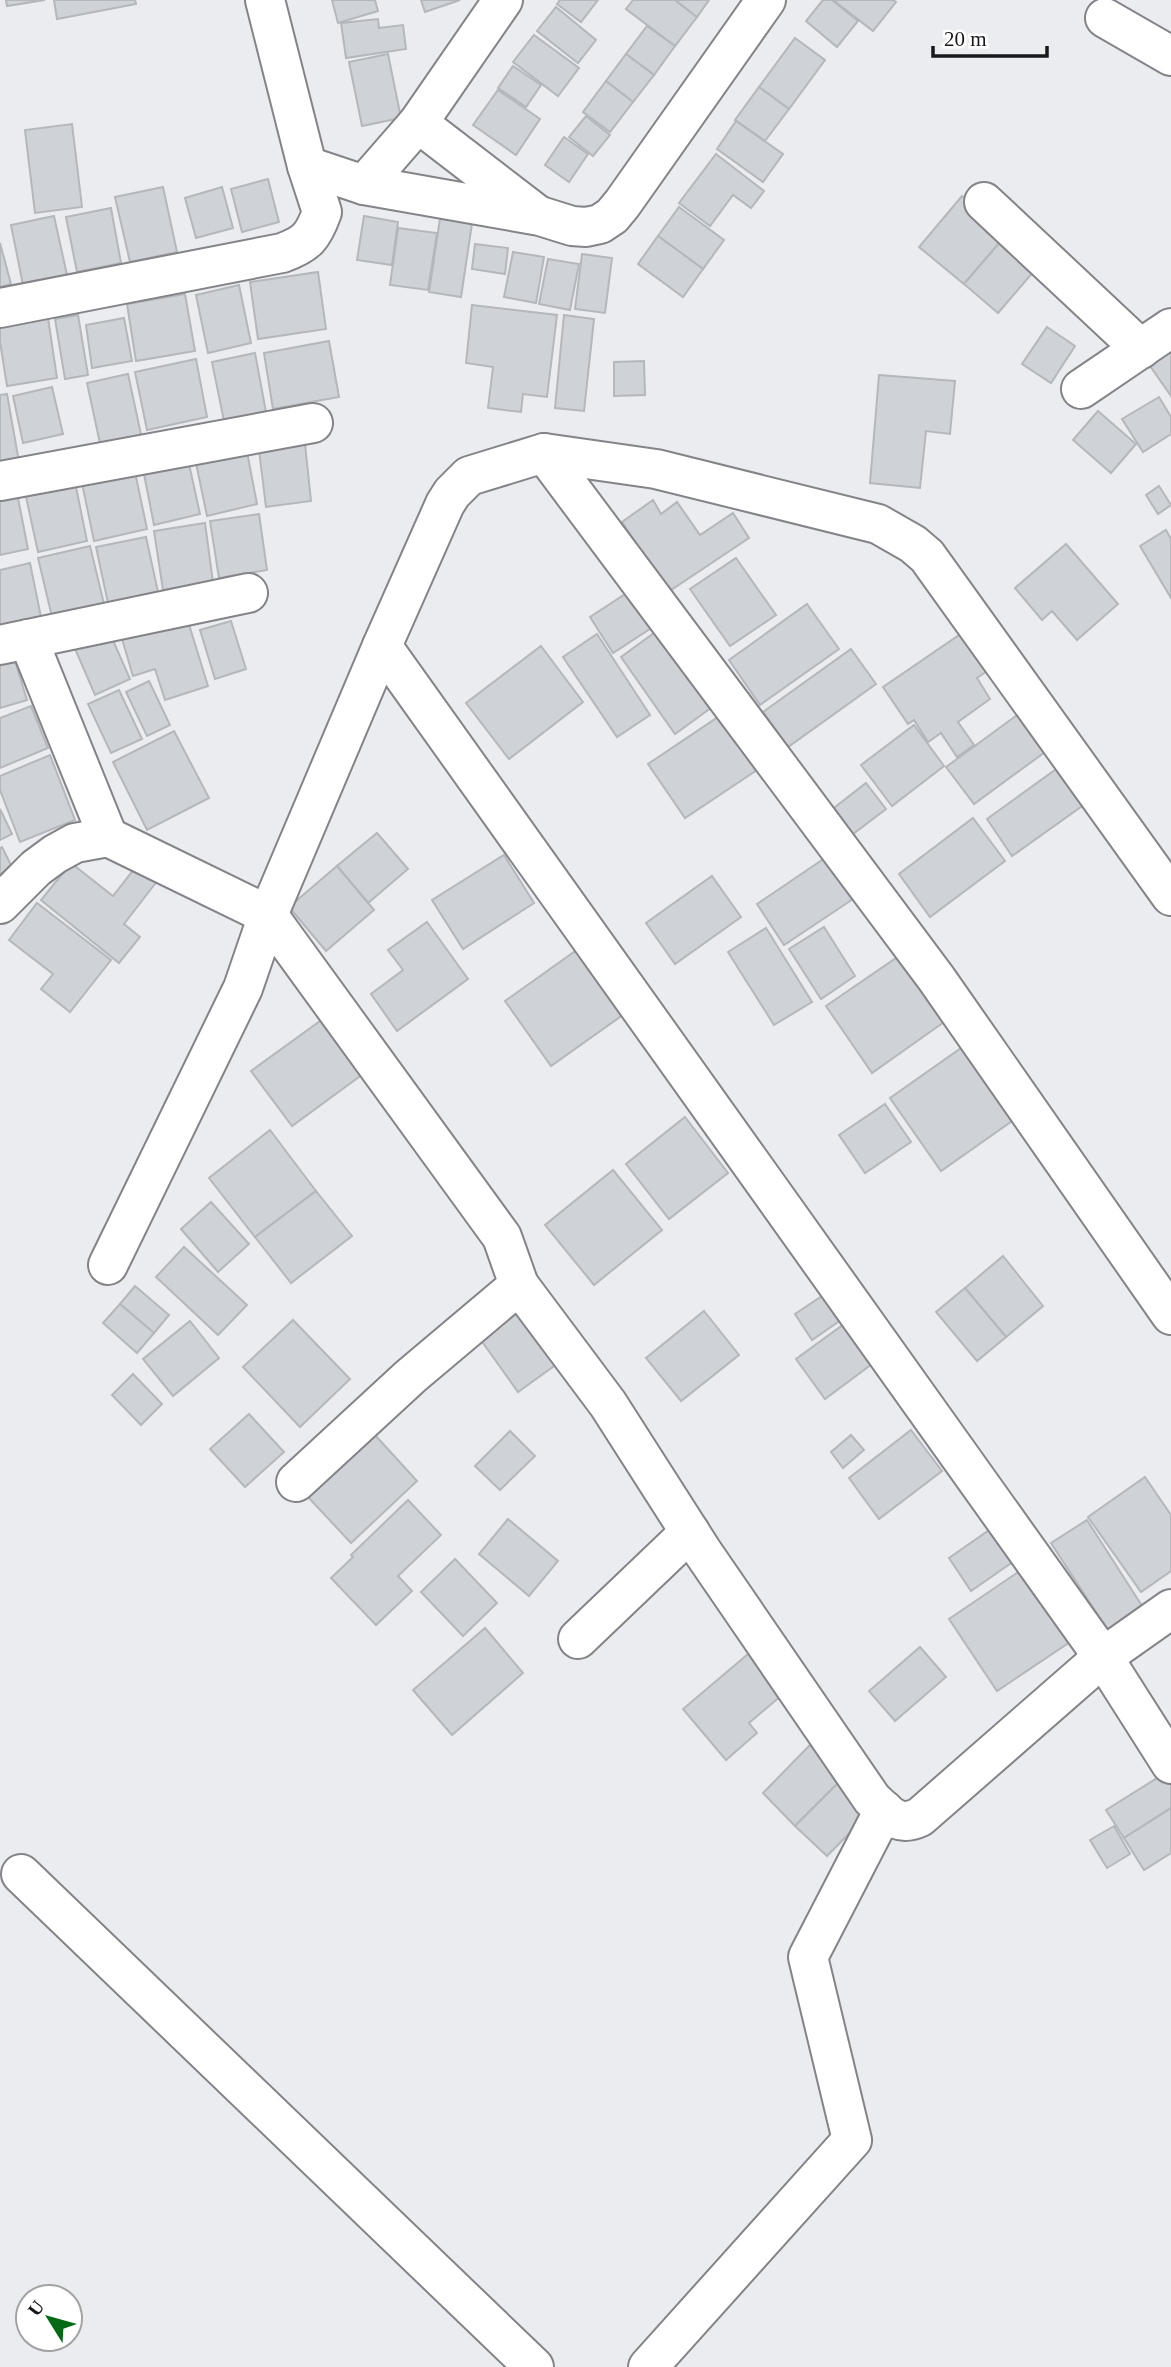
<svg xmlns="http://www.w3.org/2000/svg" width="1171" height="2367" font-family="'Times New Roman',serif">
	<style>
		.building { fill: #cfd2d6; stroke: #b4b7bb; stroke-width: 2 }
		.lines { fill: none; stroke-linecap: round; stroke-linejoin: round }
		.minor-casing { stroke: #848488; stroke-width: 42 }
		.minor { stroke: #fff; stroke-width: 38 }
	</style>
	<rect width="100%" height="100%" fill="#ebecf0"/>
	<g class="building">
		<polygon points="6,0 45,0 7,6"/>
		<polygon points="54,0 135,0 136,4 57,19"/>
		<polygon points="332,0 375,0 378,11 338,23"/>
		<polygon points="421,0 460,0 425,12"/>
		<polygon points="560,0 598,0 581,22 557,4"/>
		<polygon points="633,0 675,0 697,17 675,46 626,9"/>
		<polygon points="675,0 709,0 697,17"/>
		<polygon points="823,0 832,0 858,21 837,47 806,21"/>
		<polygon points="833,0 893,0 896,2 873,31"/>
		<polygon points="556,7 596,40 578,63 537,31"/>
		<polygon points="378,19 379,28 403,25 406,49 346,58 341,23"/>
		<polygon points="647,26 675,46 654,75 626,54"/>
		<polygon points="534,35 579,68 558,96 513,62"/>
		<polygon points="795,38 825,60 789,109 759,87"/>
		<polygon points="388,54 401,118 362,126 349,62"/>
		<polygon points="626,54 654,75 633,102 606,81"/>
		<polygon points="513,66 541,85 526,107 498,88"/>
		<polygon points="606,81 633,102 610,132 583,112"/>
		<polygon points="759,87 789,109 765,141 735,120"/>
		<polygon points="498,90 540,119 516,155 473,125"/>
		<polygon points="586,116 610,135 593,156 569,137"/>
		<polygon points="736,121 783,154 763,182 717,149"/>
		<polygon points="72,124 82,207 35,213 25,130"/>
		<polygon points="564,137 588,154 569,182 545,165"/>
		<polygon points="716,154 764,191 751,208 733,195 710,226 679,203"/>
		<polygon points="268,179 279,222 242,232 231,189"/>
		<polygon points="163,187 177,252 130,262 115,197"/>
		<polygon points="222,187 233,228 196,238 185,198"/>
		<polygon points="962,196 1007,234 964,284 919,247"/>
		<polygon points="679,207 724,240 703,269 658,236"/>
		<polygon points="111,208 121,263 77,272 66,217"/>
		<polygon points="441,212 473,217 461,297 429,292"/>
		<polygon points="54,216 67,275 23,285 11,225"/>
		<polygon points="364,216 398,222 392,265 357,260"/>
		<polygon points="398,228 437,233 428,290 390,285"/>
		<polygon points="1007,234 1041,263 998,313 964,284"/>
		<polygon points="658,236 703,269 683,297 638,264"/>
		<polygon points="0,243 11,284 0,287"/>
		<polygon points="475,244 508,248 505,274 472,269"/>
		<polygon points="513,252 544,257 536,303 504,297"/>
		<polygon points="582,254 612,258 605,313 575,309"/>
		<polygon points="548,259 579,264 570,310 539,304"/>
		<polygon points="318,272 326,329 258,339 250,282"/>
		<polygon points="239,285 251,343 208,353 196,295"/>
		<polygon points="185,294 195,351 136,361 127,304"/>
		<polygon points="472,305 557,315 547,397 523,394 521,412 488,408 493,367 466,363"/>
		<polygon points="78,315 88,375 65,379 55,319"/>
		<polygon points="564,315 594,319 584,411 555,408"/>
		<polygon points="48,318 57,378 7,386 0,342 0,326"/>
		<polygon points="124,318 132,361 92,368 86,325"/>
		<polygon points="1047,327 1075,346 1051,383 1022,364"/>
		<polygon points="329,341 339,397 273,409 264,353"/>
		<polygon points="1171,351 1171,396 1150,366"/>
		<polygon points="255,353 266,412 224,421 212,362"/>
		<polygon points="196,359 207,417 147,430 135,372"/>
		<polygon points="644,361 645,395 614,396 614,362"/>
		<polygon points="128,374 142,439 101,448 87,383"/>
		<polygon points="879,375 955,381 950,434 926,431 920,488 870,483"/>
		<polygon points="52,387 63,434 23,443 13,396"/>
		<polygon points="7,394 19,462 0,465 0,395"/>
		<polygon points="1159,397 1171,417 1171,434 1143,452 1122,419"/>
		<polygon points="1098,411 1136,444 1111,473 1073,440"/>
		<polygon points="305,444 311,501 266,507 259,450"/>
		<polygon points="247,452 257,504 207,516 196,463"/>
		<polygon points="189,464 200,514 154,525 144,474"/>
		<polygon points="135,472 147,529 94,541 82,483"/>
		<polygon points="75,482 87,541 38,552 25,492"/>
		<polygon points="1159,486 1171,505 1158,514 1146,495"/>
		<polygon points="16,488 28,549 0,555 0,492"/>
		<polygon points="653,500 661,514 677,502 700,535 733,513 749,538 668,592 622,522"/>
		<polygon points="259,514 267,570 219,578 210,521"/>
		<polygon points="205,523 213,582 163,590 154,531"/>
		<polygon points="1166,530 1171,539 1171,598 1140,546"/>
		<polygon points="146,537 158,592 108,603 96,547"/>
		<polygon points="1066,544 1118,604 1077,640 1052,611 1042,620 1015,588"/>
		<polygon points="90,546 105,608 53,621 38,558"/>
		<polygon points="736,558 776,615 730,646 690,589"/>
		<polygon points="30,563 42,622 0,631 0,570"/>
		<polygon points="633,589 656,625 613,653 590,617"/>
		<polygon points="807,604 839,649 760,705 729,660"/>
		<polygon points="187,618 208,686 165,700 155,669 133,676 122,639"/>
		<polygon points="231,621 246,669 215,679 200,630"/>
		<polygon points="665,625 719,702 675,734 621,657"/>
		<polygon points="108,629 130,679 95,695 73,644"/>
		<polygon points="965,631 990,669 977,678 990,699 958,722 974,745 957,757 941,733 928,742 914,720 908,724 883,687"/>
		<polygon points="597,634 650,715 617,737 563,657"/>
		<polygon points="541,646 583,702 509,759 466,703"/>
		<polygon points="851,649 876,684 788,747 763,712"/>
		<polygon points="12,651 27,700 0,708 0,654"/>
		<polygon points="149,681 170,725 147,736 126,692"/>
		<polygon points="119,690 142,739 111,753 88,704"/>
		<polygon points="31,706 48,748 0,768 0,718"/>
		<polygon points="1024,710 1052,747 974,804 946,767"/>
		<polygon points="724,713 760,768 685,818 648,764"/>
		<polygon points="914,725 944,766 892,806 861,765"/>
		<polygon points="174,731 209,798 147,830 113,762"/>
		<polygon points="50,755 75,820 20,842 0,790 0,776"/>
		<polygon points="1066,762 1092,799 1012,856 987,819"/>
		<polygon points="866,783 886,809 849,837 830,811"/>
		<polygon points="0,809 12,834 0,840"/>
		<polygon points="973,818 1005,861 930,917 899,874"/>
		<polygon points="377,833 408,869 368,903 337,866"/>
		<polygon points="2,847 11,865 0,875 0,848"/>
		<polygon points="831,854 859,895 784,945 757,904"/>
		<polygon points="504,855 534,903 463,949 432,900"/>
		<polygon points="71,863 113,896 138,864 158,880 124,924 140,937 119,963 41,900"/>
		<polygon points="337,866 374,910 326,951 289,907"/>
		<polygon points="712,876 741,917 675,964 646,923"/>
		<polygon points="37,903 111,960 70,1012 41,989 53,974 9,940"/>
		<polygon points="427,922 468,979 397,1031 371,994 403,970 388,950"/>
		<polygon points="824,927 855,976 821,999 789,949"/>
		<polygon points="766,928 812,1002 774,1025 728,952"/>
		<polygon points="581,947 627,1012 551,1066 505,1001"/>
		<polygon points="899,956 944,1022 872,1073 826,1006"/>
		<polygon points="323,1019 363,1074 292,1126 251,1071"/>
		<polygon points="964,1046 1015,1119 941,1171 890,1098"/>
		<polygon points="885,1104 911,1142 865,1173 839,1135"/>
		<polygon points="685,1117 728,1173 669,1219 626,1164"/>
		<polygon points="270,1130 316,1191 255,1237 209,1178"/>
		<polygon points="613,1170 662,1230 594,1285 545,1225"/>
		<polygon points="316,1191 352,1236 291,1283 255,1237"/>
		<polygon points="211,1202 249,1244 218,1272 181,1229"/>
		<polygon points="184,1247 247,1305 218,1335 156,1277"/>
		<polygon points="1003,1256 1043,1306 1006,1337 965,1288"/>
		<polygon points="135,1286 169,1315 154,1333 120,1304"/>
		<polygon points="834,1288 851,1313 812,1340 795,1314"/>
		<polygon points="965,1288 1006,1337 977,1361 936,1312"/>
		<polygon points="120,1304 154,1333 137,1353 103,1323"/>
		<polygon points="521,1304 561,1361 518,1392 478,1336"/>
		<polygon points="704,1311 739,1355 681,1401 646,1358"/>
		<polygon points="851,1319 880,1358 825,1399 796,1359"/>
		<polygon points="293,1320 350,1379 300,1427 243,1367"/>
		<polygon points="190,1321 219,1358 173,1396 143,1359"/>
		<polygon points="133,1374 162,1404 141,1425 112,1395"/>
		<polygon points="249,1414 284,1452 245,1487 210,1449"/>
		<polygon points="911,1430 942,1471 879,1519 849,1478"/>
		<polygon points="510,1431 535,1456 500,1490 475,1466"/>
		<polygon points="375,1435 417,1481 351,1543 308,1497"/>
		<polygon points="851,1435 864,1450 843,1468 831,1452"/>
		<polygon points="1145,1477 1171,1515 1171,1571 1141,1592 1088,1517"/>
		<polygon points="408,1500 441,1535 398,1576 412,1591 376,1625 331,1578 353,1557 351,1555"/>
		<polygon points="508,1519 558,1561 529,1596 479,1554"/>
		<polygon points="1087,1520 1144,1609 1109,1632 1051,1543"/>
		<polygon points="995,1526 1017,1559 971,1591 949,1558"/>
		<polygon points="455,1559 497,1603 463,1636 421,1592"/>
		<polygon points="1027,1566 1076,1638 997,1691 949,1619"/>
		<polygon points="485,1628 523,1673 452,1735 413,1690"/>
		<polygon points="920,1647 946,1677 895,1721 869,1691"/>
		<polygon points="754,1649 788,1690 749,1723 757,1733 726,1760 683,1709"/>
		<polygon points="810,1745 843,1778 795,1826 763,1793"/>
		<polygon points="1165,1773 1171,1782 1171,1808 1124,1838 1106,1810"/>
		<polygon points="843,1778 874,1808 827,1856 795,1826"/>
		<polygon points="1171,1808 1171,1853 1144,1870 1124,1838"/>
		<polygon points="1114,1826 1130,1854 1107,1868 1090,1840"/>
	</g>
	<g class="lines">
		<g class="minor-casing">
			<g id="minor">
				<polyline points="1105,18 1171,56"/>
				<polyline points="418,123 535,213"/>
				<polyline points="307,166 364,185 540,216 572,226 586,227 600,224 612,216 622,204 766,0"/>
				<polyline points="364,185 418,123 503,0"/>
				<polyline points="984,202 1141,349"/>
				<path d="M0,308l282,-55c25,-9 31,-16 40,-41l-15,-46 -42,-166"/>
				<polyline points="1081,389 1171,328"/>
				<polyline points="544,453 936,978 1171,1315"/>
				<polyline points="0,481 313,423"/>
				<polyline points="28,639 108,837"/>
				<polyline points="0,645 248,593"/>
				<polyline points="382,646 1103,1657 1171,1764"/>
				<polyline points="0,904 36,868 55,854 75,843 108,837 268,915 502,1237 519,1285 411,1376 296,1482"/>
				<polyline points="108,1265 243,988 268,915 382,646 445,504 452,493 469,476 544,453 656,469 878,524 913,544 927,556 1171,896"/>
				<path d="M519,1285l89,119 94,147 170,248c16,15 25,29 48,18l183,-160 68,-48"/>
				<polyline points="578,1639 690,1532"/>
				<polyline points="21,1874 534,2367"/>
				<polyline points="648,2367 852,2140 808,1957 884,1810"/>
			</g>
		</g>
		<use href="#minor" class="minor"/>
	</g>
	<g transform="translate(49 2318) rotate(307)"><circle r="33" fill="#ffffff" stroke="#a3a3a3" stroke-width="2"/>
	<path d="M0-5L12 26L0 18L-12 26Z" fill="#046a16"/>
	<text y="-10" font-size="19" font-weight="bold" text-anchor="middle" fill="#18181a">U</text>
	</g>
	<path d="M933 46v10h114v-10" fill="none" stroke="#18181a" stroke-width="3.5"/>
	<text x="944" y="46" font-size="21" fill="#18181a" stroke="#ffffff" stroke-width="5" paint-order="stroke">20 m</text>
</svg>
